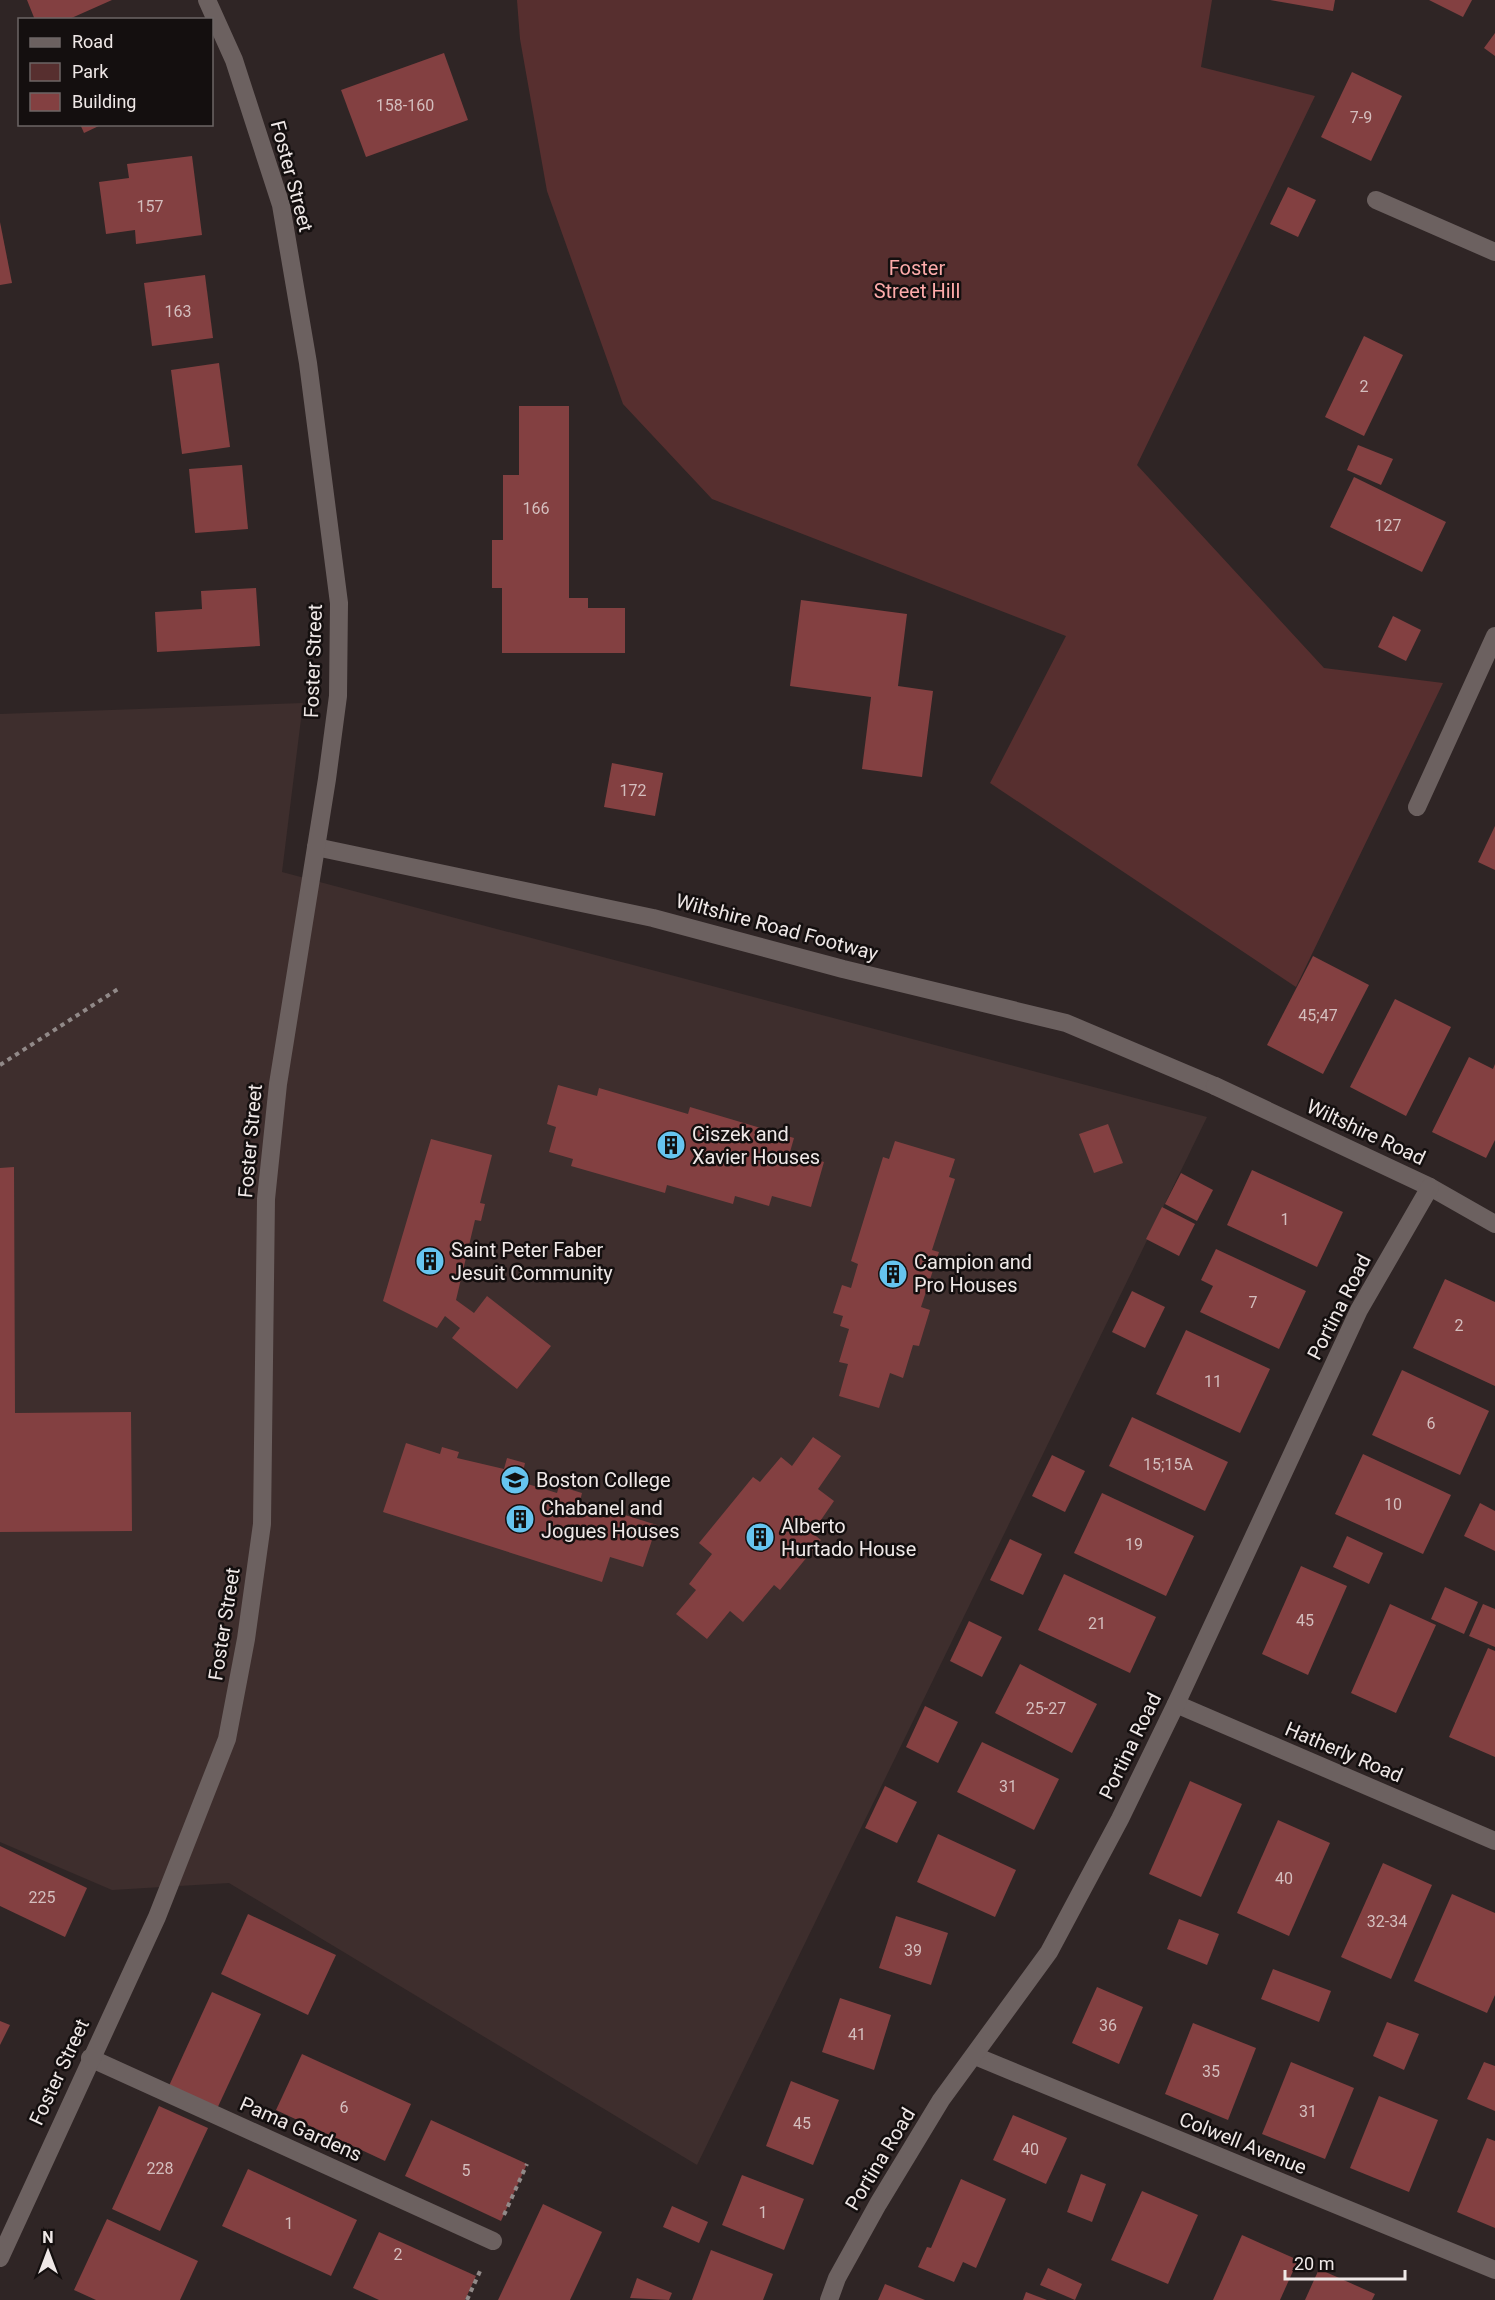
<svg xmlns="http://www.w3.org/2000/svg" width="1495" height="2300" font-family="Roboto,sans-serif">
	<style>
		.built { fill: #3e2e2d }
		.green { fill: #572f2f }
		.building { fill: #834041 }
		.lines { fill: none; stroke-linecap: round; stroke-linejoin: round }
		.path { stroke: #918988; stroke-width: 4; stroke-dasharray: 4.5 4.5; stroke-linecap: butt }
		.pedestrian { stroke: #6c6160; stroke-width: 18 }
		.minor { stroke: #6c6160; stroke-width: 18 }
		.tertiary { stroke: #6c6160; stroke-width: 18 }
		.labels { text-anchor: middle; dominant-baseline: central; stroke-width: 5; stroke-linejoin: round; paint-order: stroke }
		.number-label { font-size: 16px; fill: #d4bebe }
		.street-label { font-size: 20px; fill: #efe8e7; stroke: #140f0f }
		.park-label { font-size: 20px; fill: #fdabaa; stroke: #140f0f }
		.poi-label { font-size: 20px; fill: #efe8e7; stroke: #140f0f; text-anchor: start }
	</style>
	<rect width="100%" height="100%" fill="#2f2525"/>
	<polygon class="built" points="303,703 282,872 1207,1117 697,2165 229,1883 112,1890 0,1842 0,714"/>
	<polygon class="green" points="517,0 1212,0 1201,67 1315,96 1137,465 1324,668 1443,683 1296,987 990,783 1066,636 712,499 623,404 547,191 520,39"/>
	<g class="building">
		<polygon points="27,0 112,0 67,20 35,20"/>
		<polygon points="1270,0 1335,0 1333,11"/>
		<polygon points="1429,0 1472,0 1463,17"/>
		<polygon points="1495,33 1495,56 1484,48"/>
		<polygon points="444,53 468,120 366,157 341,90"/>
		<polygon points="1352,72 1402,96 1371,161 1321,137"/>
		<polygon points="80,124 103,124 84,133"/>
		<polygon points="192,156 202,235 136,244 135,230 106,234 99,182 129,178 127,164"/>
		<polygon points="1288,187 1316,200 1298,237 1270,224"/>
		<polygon points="0,222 12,283 0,285"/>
		<polygon points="205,275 213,338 152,346 144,283"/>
		<polygon points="1364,336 1403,355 1364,436 1325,417"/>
		<polygon points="219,363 230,447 182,454 171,370"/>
		<polygon points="519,406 569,406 569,598 588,598 588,608 625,608 625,653 502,653 502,588 492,588 492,540 503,540 503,475 519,475"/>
		<polygon points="1358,445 1393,459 1381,485 1347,470"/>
		<polygon points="242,465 248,529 195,533 189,469"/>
		<polygon points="1354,477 1446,522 1422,572 1330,527"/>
		<polygon points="256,588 260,646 157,652 155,612 202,609 201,591"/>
		<polygon points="801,600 907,614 898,686 933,691 922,777 862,769 871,697 790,686"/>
		<polygon points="1393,616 1421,630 1406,661 1378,647"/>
		<polygon points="612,763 663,773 655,816 604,807"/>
		<polygon points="1495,826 1495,870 1478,862"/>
		<polygon points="1313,956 1369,985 1323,1074 1267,1045"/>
		<polygon points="1395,999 1451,1027 1406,1116 1350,1087"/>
		<polygon points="1469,1057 1493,1069 1495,1064 1495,1140 1486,1158 1432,1132"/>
		<polygon points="558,1085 597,1096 599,1088 688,1114 690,1107 794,1138 790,1152 824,1162 811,1207 772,1196 769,1206 735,1196 733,1204 667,1185 665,1193 571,1166 573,1159 549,1152 556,1127 547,1124"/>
		<polygon points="1108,1124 1123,1163 1094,1173 1079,1134"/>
		<polygon points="431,1139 492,1155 480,1203 485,1204 481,1221 475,1220 456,1300 474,1313 487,1296 551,1346 517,1389 452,1338 460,1328 445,1316 437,1328 383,1301"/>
		<polygon points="895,1141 955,1159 949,1177 955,1179 932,1250 939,1252 921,1307 930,1310 919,1346 913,1345 903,1378 890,1373 879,1408 839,1396 848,1364 839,1362 849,1329 840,1326 843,1316 833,1313 842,1285 851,1288 858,1264 851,1261 883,1157 889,1159"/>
		<polygon points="14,1167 15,1413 131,1412 132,1531 0,1532 0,1168"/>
		<polygon points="1252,1170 1343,1212 1317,1267 1227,1225"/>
		<polygon points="1181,1173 1213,1190 1197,1221 1165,1204"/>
		<polygon points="1162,1207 1195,1224 1179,1256 1146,1239"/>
		<polygon points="1216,1249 1306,1291 1279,1349 1200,1312 1213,1286 1201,1280"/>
		<polygon points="1445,1279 1495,1302 1495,1386 1413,1348"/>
		<polygon points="1132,1291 1165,1307 1145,1348 1112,1332"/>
		<polygon points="1186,1330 1270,1369 1240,1433 1156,1394"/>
		<polygon points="1402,1370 1489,1411 1460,1475 1372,1435"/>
		<polygon points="1132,1417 1228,1462 1205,1511 1109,1466"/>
		<polygon points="813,1437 841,1456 818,1489 834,1501 812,1533 821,1540 780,1590 774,1585 743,1622 730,1611 707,1639 676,1614 696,1590 689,1584 712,1554 699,1543 753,1477 760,1482 781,1457 792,1466"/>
		<polygon points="406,1443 440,1454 442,1447 459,1452 457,1458 504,1469 507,1458 525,1463 521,1482 557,1493 559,1486 582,1493 580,1501 657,1525 643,1567 610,1557 602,1582 383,1512"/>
		<polygon points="1363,1454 1451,1495 1423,1554 1335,1514"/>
		<polygon points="1052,1455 1085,1471 1065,1512 1032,1496"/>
		<polygon points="1102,1493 1194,1536 1166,1596 1074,1553"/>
		<polygon points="1480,1503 1495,1511 1495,1551 1464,1536"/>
		<polygon points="1347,1536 1383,1553 1369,1584 1333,1567"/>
		<polygon points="1010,1539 1042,1554 1023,1595 990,1580"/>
		<polygon points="1301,1566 1347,1586 1308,1675 1262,1654"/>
		<polygon points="1064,1574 1156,1617 1130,1673 1038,1630"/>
		<polygon points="1445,1587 1478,1602 1464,1634 1431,1619"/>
		<polygon points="1390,1604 1436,1625 1396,1713 1351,1693"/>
		<polygon points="1483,1604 1495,1609 1495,1647 1469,1636"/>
		<polygon points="969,1621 1002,1637 982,1677 950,1661"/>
		<polygon points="1488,1648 1495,1651 1495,1757 1449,1737"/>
		<polygon points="1020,1664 1097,1704 1072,1753 995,1713"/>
		<polygon points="925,1706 958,1722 938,1763 906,1747"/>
		<polygon points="982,1742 1059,1779 1034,1830 957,1792"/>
		<polygon points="1190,1781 1242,1804 1201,1897 1149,1874"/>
		<polygon points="885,1786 917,1802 897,1843 865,1828"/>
		<polygon points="1278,1820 1330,1843 1289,1936 1237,1913"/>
		<polygon points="938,1834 1016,1870 995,1917 917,1882"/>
		<polygon points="0,1846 87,1888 65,1937 0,1906"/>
		<polygon points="1383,1863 1432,1885 1391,1979 1341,1957"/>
		<polygon points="1452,1894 1495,1913 1495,1995 1487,2013 1414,1981"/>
		<polygon points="248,1914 336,1955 308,2015 221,1974"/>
		<polygon points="896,1916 948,1933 931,1985 879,1968"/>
		<polygon points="1179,1919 1219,1934 1207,1965 1167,1949"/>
		<polygon points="1273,1969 1331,1991 1319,2022 1261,1999"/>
		<polygon points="1097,1987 1143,2007 1119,2064 1072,2043"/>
		<polygon points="212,1992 261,2014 216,2111 168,2088"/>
		<polygon points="840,1998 891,2015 874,2070 822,2052"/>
		<polygon points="0,2021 10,2025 0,2045"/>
		<polygon points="1387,2022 1419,2034 1404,2070 1373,2056"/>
		<polygon points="1193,2023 1256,2048 1228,2120 1165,2094"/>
		<polygon points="302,2054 411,2104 385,2161 276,2110"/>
		<polygon points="1291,2062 1354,2088 1325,2159 1262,2134"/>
		<polygon points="1484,2062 1495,2066 1495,2111 1467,2099"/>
		<polygon points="791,2081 839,2100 813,2165 766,2146"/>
		<polygon points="1379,2096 1438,2120 1409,2192 1350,2168"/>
		<polygon points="159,2106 208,2128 160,2231 112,2209"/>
		<polygon points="1013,2115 1067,2138 1046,2184 993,2160"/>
		<polygon points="431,2120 527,2164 501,2221 405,2176"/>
		<polygon points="1487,2138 1495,2141 1495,2228 1457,2212"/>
		<polygon points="248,2169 357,2220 331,2276 222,2226"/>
		<polygon points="1081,2174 1106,2184 1092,2222 1067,2212"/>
		<polygon points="742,2175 804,2199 784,2250 722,2225"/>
		<polygon points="961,2179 1006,2199 976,2268 963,2262 954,2282 918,2267 927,2247 931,2248"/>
		<polygon points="1142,2191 1198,2215 1168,2284 1111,2260"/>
		<polygon points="543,2204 602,2232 570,2300 498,2300"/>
		<polygon points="672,2206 708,2222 699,2243 663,2227"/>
		<polygon points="107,2219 198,2261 180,2300 96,2300 74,2290"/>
		<polygon points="379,2232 476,2276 465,2300 379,2300 353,2288"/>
		<polygon points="1242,2235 1298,2260 1280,2300 1213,2300"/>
		<polygon points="711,2250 773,2274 763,2300 692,2300"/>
		<polygon points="1048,2268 1082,2284 1075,2300 1040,2285"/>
		<polygon points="1319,2269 1375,2294 1372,2300 1305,2300"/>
		<polygon points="637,2278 672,2293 669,2300 630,2298"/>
		<polygon points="885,2284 925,2300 878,2300"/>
		<polygon points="1026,2292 1047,2300 1023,2300"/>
	</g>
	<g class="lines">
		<g class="path">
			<polyline points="0,1065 118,989"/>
			<polyline points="504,2215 527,2164"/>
			<polyline points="467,2300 481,2269"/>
		</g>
		<g class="pedestrian">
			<polyline points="316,847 653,918 843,969 1066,1023 1215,1086"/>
			<polyline points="90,2058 493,2241"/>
		</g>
		<g class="minor">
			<polyline points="1376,200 1495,252"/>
			<polyline points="1417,807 1495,636"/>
			<polyline points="1215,1086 1430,1187 1495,1224"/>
			<polyline points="1176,1704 1495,1841"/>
			<polyline points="975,2056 1495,2270"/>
			<polyline points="829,2300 837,2278 878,2204 941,2100 1049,1952 1120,1819 1176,1704 1359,1310 1430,1187"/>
		</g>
		<polyline class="tertiary" points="0,2258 157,1917 227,1739 246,1639 262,1524 266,1199 278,1084 327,779 338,696 339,603 308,363 281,205 234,60 207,0"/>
	</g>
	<defs>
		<g id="building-disc" transform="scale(1.5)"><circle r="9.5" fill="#66c4ef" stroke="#140f0f"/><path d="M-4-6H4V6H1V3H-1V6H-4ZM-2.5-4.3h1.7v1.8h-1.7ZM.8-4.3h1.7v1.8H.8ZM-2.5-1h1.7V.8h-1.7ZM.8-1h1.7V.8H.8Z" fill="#111"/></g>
		<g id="university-disc" transform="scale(1.5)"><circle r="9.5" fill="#66c4ef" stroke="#140f0f"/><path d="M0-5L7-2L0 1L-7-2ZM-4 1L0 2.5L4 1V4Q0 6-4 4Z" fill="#111"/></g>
	</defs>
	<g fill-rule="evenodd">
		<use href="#building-disc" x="671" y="1145"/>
		<use href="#building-disc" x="430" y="1261"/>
		<use href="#building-disc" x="893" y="1274"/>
		<use href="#university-disc" x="515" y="1480"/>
		<use href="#building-disc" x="520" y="1519"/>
		<use href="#building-disc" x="760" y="1537"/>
	</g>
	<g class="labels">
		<g class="number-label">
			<text x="405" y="105">158-160</text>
			<text x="1361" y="117">7-9</text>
			<text x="150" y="206">157</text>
			<text x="178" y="311">163</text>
			<text x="1364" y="386">2</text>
			<text x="536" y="508">166</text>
			<text x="1388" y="525">127</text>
			<text x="633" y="790">172</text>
			<text x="1318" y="1015">45;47</text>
			<text x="1285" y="1219">1</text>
			<text x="1253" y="1302">7</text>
			<text x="1459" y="1325">2</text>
			<text x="1213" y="1381">11</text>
			<text x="1431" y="1423">6</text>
			<text x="1168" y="1464">15;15A</text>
			<text x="1393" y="1504">10</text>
			<text x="1134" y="1544">19</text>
			<text x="1305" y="1620">45</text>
			<text x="1097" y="1623">21</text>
			<text x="1046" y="1708">25-27</text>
			<text x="1008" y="1786">31</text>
			<text x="1284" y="1878">40</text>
			<text x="42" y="1897">225</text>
			<text x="1387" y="1921">32-34</text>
			<text x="913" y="1950">39</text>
			<text x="1108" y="2025">36</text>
			<text x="857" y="2034">41</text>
			<text x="1211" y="2071">35</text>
			<text x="344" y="2107">6</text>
			<text x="1308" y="2111">31</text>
			<text x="802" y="2123">45</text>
			<text x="1030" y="2149">40</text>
			<text x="160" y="2168">228</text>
			<text x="466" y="2170">5</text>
			<text x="763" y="2212">1</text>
			<text x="289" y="2223">1</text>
			<text x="398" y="2254">2</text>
		</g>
		<g class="street-label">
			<text transform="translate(292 176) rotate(75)">Foster Street</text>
			<text transform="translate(313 661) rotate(-88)">Foster Street</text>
			<text transform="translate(777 927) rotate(15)">Wiltshire Road Footway</text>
			<text transform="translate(1366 1132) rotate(25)">Wiltshire Road</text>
			<text transform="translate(250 1141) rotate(-85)">Foster Street</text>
			<text transform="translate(1339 1307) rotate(-63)">Portina Road</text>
			<text transform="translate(224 1624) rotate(-81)">Foster Street</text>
			<text transform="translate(1130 1746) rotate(-64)">Portina Road</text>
			<text transform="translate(1344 1752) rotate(23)">Hatherly Road</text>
			<text transform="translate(59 2072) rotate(-65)">Foster Street</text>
			<text transform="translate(301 2129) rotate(24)">Pama Gardens</text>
			<text transform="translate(1243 2143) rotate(22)">Colwell Avenue</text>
			<text transform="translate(880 2159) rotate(-59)">Portina Road</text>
		</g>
		<g class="park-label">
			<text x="917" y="268">Foster<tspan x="917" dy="23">Street Hill</tspan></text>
		</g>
		<g class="poi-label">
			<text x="692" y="1134">Ciszek and<tspan x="692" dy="23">Xavier Houses</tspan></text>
			<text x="451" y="1250">Saint Peter Faber<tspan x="451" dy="23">Jesuit Community</tspan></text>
			<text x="914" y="1262">Campion and<tspan x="914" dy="23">Pro Houses</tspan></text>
			<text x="536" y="1480">Boston College</text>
			<text x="541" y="1508">Chabanel and<tspan x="541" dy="23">Jogues Houses</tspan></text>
			<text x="781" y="1526">Alberto<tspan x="781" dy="23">Hurtado House</tspan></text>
		</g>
	</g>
	<rect x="18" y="18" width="195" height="108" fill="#140f0f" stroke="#6c6665" stroke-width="1.5"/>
	<rect x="30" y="38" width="30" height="9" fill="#6c6160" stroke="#6c6665" stroke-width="1.5"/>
	<text x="72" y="48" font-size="18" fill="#efe8e7">Road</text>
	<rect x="30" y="63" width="30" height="18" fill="#572f2f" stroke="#6c6665" stroke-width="1.5"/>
	<text x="72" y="78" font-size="18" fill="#efe8e7">Park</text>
	<rect x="30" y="93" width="30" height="18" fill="#834041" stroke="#6c6665" stroke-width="1.5"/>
	<text x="72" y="108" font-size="18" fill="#efe8e7">Building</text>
	<g transform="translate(48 2252)" stroke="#140f0f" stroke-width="4.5" paint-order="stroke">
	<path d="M0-4.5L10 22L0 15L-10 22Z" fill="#efe8e7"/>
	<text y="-9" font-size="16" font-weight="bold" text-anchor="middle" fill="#efe8e7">N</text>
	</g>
	<path d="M1285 2270v9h120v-9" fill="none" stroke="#efe8e7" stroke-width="3"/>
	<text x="1294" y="2270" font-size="18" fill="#efe8e7" stroke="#140f0f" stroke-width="4.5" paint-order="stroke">20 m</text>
</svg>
